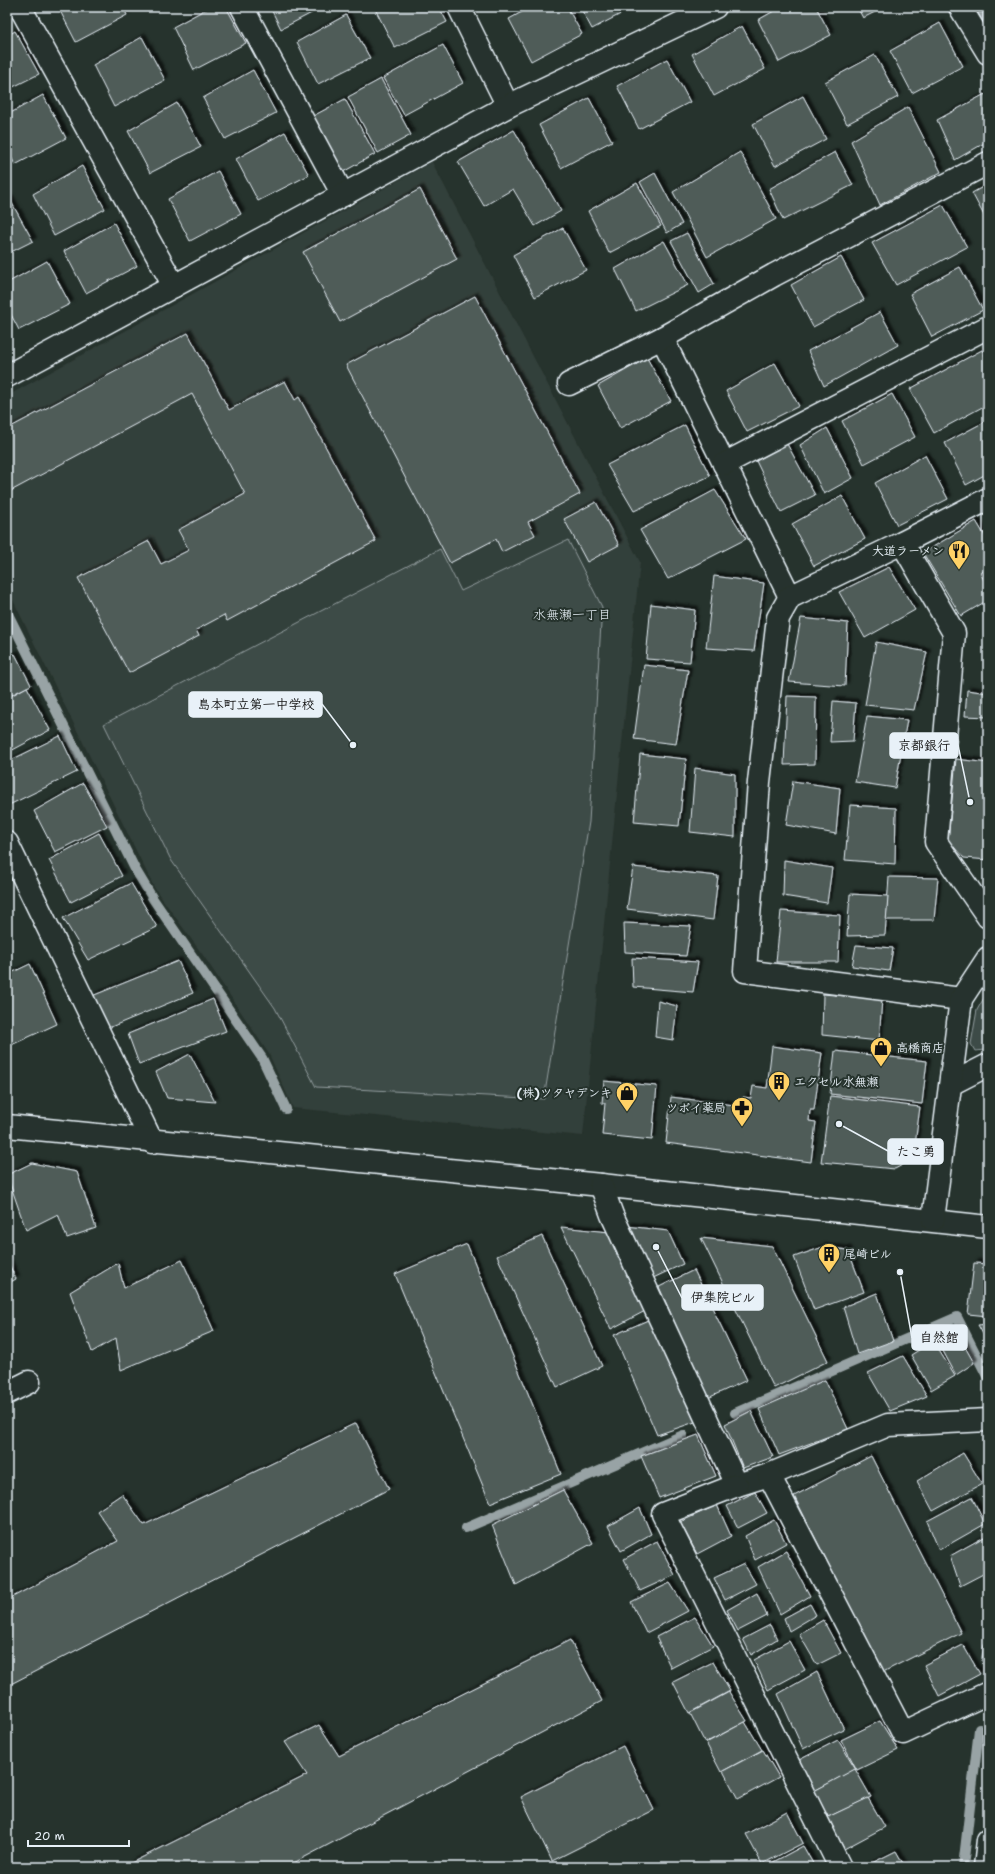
<svg xmlns="http://www.w3.org/2000/svg" width="995" height="1874" font-family="'Shantell Sans','Klee One',sans-serif">
	<style>
		.built { fill: #333f3a }
		.green { fill: #3e4b47; stroke: #939ea0 }
		.lines { fill: none; stroke-linecap: round; stroke-linejoin: round }
		.stream { stroke: #98a3a5; stroke-width: 10 }
		.building { fill: #505c59; stroke: #e8f1f8; filter: url(#shadow) }
		.minor-casing { stroke: #e8f1f8; stroke-width: 25 }
		.minor { stroke: #26332d; stroke-width: 22 }
		.labels { text-anchor: middle; dominant-baseline: central; stroke-width: 4; stroke-linejoin: round; paint-order: stroke }
		.poi-label { font-size: 12px; font-weight: bold; fill: #e8f1f8; stroke: #26332d; text-anchor: end }
		.neighbourhood-label { font-size: 13px; fill: #e8f1f8; stroke: #26332d }
		.leader { fill: none; stroke: #e8f1f8; stroke-width: 1.5 }
		.callout-dot { fill: #e8f1f8; stroke: #26332d; stroke-width: 1.5 }
		.callout { fill: #e8f1f8; stroke: #e8f1f8; stroke-width: 1.5 }
		.callout-label { font-size: 13px; text-anchor: middle; font-weight: bold; fill: #111 }
	</style>
	<defs>
		<filter id="shadow"><feDropShadow dx="3.5" dy="-3.5" stdDeviation="1" flood-color="#0009"/></filter>
	</defs>
	<rect width="100%" height="100%" fill="#26332d"/>
	<filter id="ink" filterUnits="userSpaceOnUse"><feTurbulence type="fractalNoise" baseFrequency=".025" numOctaves="2"/><feDisplacementMap in="SourceGraphic" scale="8" xChannelSelector="R" yChannelSelector="G"/><feConvolveMatrix kernelMatrix="1 2 1 2 8 2 1 2 1" color-interpolation-filters="sRGB"/></filter>
	<g filter="url(#ink)">
		<polygon class="built" points="432,162 640,562 583,1136 293,1108 269,1054 205,958 155,889 7,588 7,396"/>
		<g class="green">
			<polygon points="568,540 602,607 589,822 544,1099 316,1087 275,1008 171,860 104,724 440,549 461,591"/>
			<polygon points="988,991 988,1048 985,1050 975,1051 971,1044 977,1010"/>
		</g>
		<g class="lines">
			<g class="stream">
				<polyline points="974,7 982,19 988,22"/>
				<polyline points="7,612 135,869 153,899 262,1058 286,1109"/>
				<polyline points="735,1413 957,1317 988,1378"/>
				<polyline points="466,1528 683,1435"/>
				<polyline points="986,1659 988,1647"/>
				<polyline points="963,1867 979,1729"/>
			</g>
		</g>
		<g class="building">
			<polygon points="58,7 123,7 127,15 76,42"/>
			<polygon points="210,7 226,7 246,43 194,70 173,27"/>
			<polygon points="270,7 323,7 281,29"/>
			<polygon points="374,7 439,7 447,22 395,48"/>
			<polygon points="531,7 567,7 582,34 531,61 509,19"/>
			<polygon points="580,7 634,7 592,29"/>
			<polygon points="781,7 816,7 831,35 779,62 758,20"/>
			<polygon points="857,7 885,7 863,18"/>
			<polygon points="346,15 370,58 318,84 297,42"/>
			<polygon points="940,23 963,66 912,93 890,51"/>
			<polygon points="742,26 765,69 714,96 692,54"/>
			<polygon points="15,31 39,74 7,90 7,36"/>
			<polygon points="142,37 165,80 114,107 93,65"/>
			<polygon points="443,45 463,83 404,115 383,78"/>
			<polygon points="875,55 898,97 847,124 825,82"/>
			<polygon points="667,59 690,102 639,129 617,86"/>
			<polygon points="253,70 276,113 225,139 203,98"/>
			<polygon points="381,79 411,135 378,153 348,97"/>
			<polygon points="985,94 988,99 988,141 955,160 937,120"/>
			<polygon points="43,95 66,138 15,165 7,148 7,115"/>
			<polygon points="803,96 826,139 775,166 753,124"/>
			<polygon points="589,98 612,141 561,168 539,125"/>
			<polygon points="345,99 375,154 343,172 313,116"/>
			<polygon points="177,103 201,147 150,173 128,131"/>
			<polygon points="908,107 941,172 880,205 851,141"/>
			<polygon points="514,130 561,211 535,226 513,189 484,206 458,162"/>
			<polygon points="285,132 309,175 258,201 236,159"/>
			<polygon points="740,152 776,219 707,257 673,192"/>
			<polygon points="835,152 853,185 783,220 769,189"/>
			<polygon points="82,166 105,209 54,236 33,194"/>
			<polygon points="218,171 241,214 190,241 168,199"/>
			<polygon points="655,173 682,224 667,233 640,182"/>
			<polygon points="637,183 661,226 609,253 588,211"/>
			<polygon points="988,184 988,223 972,193"/>
			<polygon points="420,189 457,259 340,322 303,252"/>
			<polygon points="9,198 33,241 7,254 7,199"/>
			<polygon points="943,205 967,247 896,285 872,243"/>
			<polygon points="114,223 137,266 86,293 64,251"/>
			<polygon points="563,228 586,270 535,297 513,255"/>
			<polygon points="687,233 714,284 699,293 671,241"/>
			<polygon points="664,241 688,285 636,311 615,269"/>
			<polygon points="841,257 864,300 813,327 791,285"/>
			<polygon points="47,261 70,304 19,330 7,307 7,283"/>
			<polygon points="960,267 983,310 932,337 910,294"/>
			<polygon points="475,296 580,494 528,522 535,535 502,552 496,539 450,563 346,365"/>
			<polygon points="880,312 898,345 824,386 808,351"/>
			<polygon points="188,333 229,410 285,381 295,400 299,397 376,541 227,621 224,615 196,630 199,636 129,673 78,578 149,541 161,564 189,550 178,530 245,494 192,394 7,493 7,429"/>
			<polygon points="982,350 988,361 988,404 934,433 910,389"/>
			<polygon points="647,358 671,401 620,428 598,386"/>
			<polygon points="775,363 799,406 747,432 726,391"/>
			<polygon points="892,394 915,437 864,464 842,421"/>
			<polygon points="988,420 988,473 966,485 945,443"/>
			<polygon points="685,425 710,476 634,511 607,465"/>
			<polygon points="827,428 853,478 824,494 800,445"/>
			<polygon points="787,444 815,495 781,512 756,461"/>
			<polygon points="925,455 948,499 897,525 875,483"/>
			<polygon points="715,490 746,539 668,579 640,530"/>
			<polygon points="842,496 865,539 814,566 792,524"/>
			<polygon points="596,502 619,545 587,562 564,519"/>
			<polygon points="976,521 988,541 988,569 980,573 988,587 988,600 961,616 923,553"/>
			<polygon points="889,567 915,610 865,638 839,592"/>
			<polygon points="714,576 764,583 754,651 706,648"/>
			<polygon points="651,604 695,610 690,662 646,659"/>
			<polygon points="801,618 848,623 845,686 789,682"/>
			<polygon points="876,642 927,652 914,710 865,705"/>
			<polygon points="15,654 31,685 7,697 7,658"/>
			<polygon points="644,665 688,670 676,744 634,739"/>
			<polygon points="27,687 50,730 7,753 7,698"/>
			<polygon points="967,690 988,693 988,717 965,716"/>
			<polygon points="787,696 816,697 815,764 784,765"/>
			<polygon points="833,701 856,703 853,741 830,742"/>
			<polygon points="867,716 907,720 895,788 855,782"/>
			<polygon points="60,736 77,772 7,806 7,762"/>
			<polygon points="640,754 686,759 679,826 634,822"/>
			<polygon points="956,759 988,763 988,860 964,858 948,841"/>
			<polygon points="695,768 735,774 735,837 690,832"/>
			<polygon points="793,781 840,788 836,834 786,825"/>
			<polygon points="83,783 107,826 55,852 34,811"/>
			<polygon points="850,805 896,808 895,864 845,860"/>
			<polygon points="99,833 122,876 71,902 49,860"/>
			<polygon points="784,860 832,868 827,903 783,896"/>
			<polygon points="633,867 718,876 713,920 627,909"/>
			<polygon points="889,877 938,878 934,920 886,920"/>
			<polygon points="131,883 157,927 88,960 63,918"/>
			<polygon points="850,894 888,896 885,935 847,936"/>
			<polygon points="781,911 840,915 838,962 776,962"/>
			<polygon points="624,923 691,926 686,956 625,952"/>
			<polygon points="856,945 893,948 889,971 852,966"/>
			<polygon points="632,958 698,962 693,992 633,987"/>
			<polygon points="178,961 193,993 106,1029 92,996"/>
			<polygon points="30,964 57,1024 7,1047 7,975"/>
			<polygon points="823,994 882,999 879,1041 822,1035"/>
			<polygon points="213,999 226,1031 139,1064 128,1034"/>
			<polygon points="658,1001 677,1006 673,1040 655,1037"/>
			<polygon points="772,1046 822,1053 814,1110 810,1110 809,1121 816,1122 811,1162 666,1143 671,1097 742,1106 743,1097 751,1098 753,1086 767,1088"/>
			<polygon points="835,1051 927,1061 922,1104 830,1094"/>
			<polygon points="190,1054 215,1102 167,1098 156,1072"/>
			<polygon points="604,1081 657,1086 652,1140 602,1135 605,1103 602,1103"/>
			<polygon points="830,1096 920,1107 913,1159 895,1169 821,1162"/>
			<polygon points="32,1163 77,1172 96,1228 67,1238 58,1214 26,1230 7,1175"/>
			<polygon points="627,1226 668,1231 683,1264 651,1279"/>
			<polygon points="561,1227 609,1232 647,1310 611,1329"/>
			<polygon points="542,1236 602,1366 557,1387 497,1256"/>
			<polygon points="701,1238 772,1246 828,1361 774,1388"/>
			<polygon points="467,1244 561,1474 490,1503 395,1274"/>
			<polygon points="823,1247 848,1250 864,1292 814,1310 794,1257"/>
			<polygon points="7,1260 16,1279 7,1284"/>
			<polygon points="182,1260 214,1331 121,1370 116,1338 92,1352 70,1292 118,1263 124,1288"/>
			<polygon points="974,1263 988,1264 988,1316 968,1314"/>
			<polygon points="694,1270 747,1380 708,1398 659,1287"/>
			<polygon points="877,1293 893,1341 857,1354 843,1307"/>
			<polygon points="648,1320 695,1422 657,1435 614,1335"/>
			<polygon points="988,1324 988,1343 978,1325"/>
			<polygon points="955,1329 974,1363 956,1375 937,1340"/>
			<polygon points="933,1341 955,1376 931,1390 911,1355"/>
			<polygon points="903,1356 927,1396 890,1411 868,1373"/>
			<polygon points="825,1380 848,1429 779,1455 759,1409"/>
			<polygon points="751,1411 773,1457 743,1468 725,1424"/>
			<polygon points="356,1423 389,1489 7,1686 7,1600 118,1541 97,1511 122,1494 144,1525"/>
			<polygon points="698,1435 716,1476 659,1498 641,1456"/>
			<polygon points="963,1453 982,1484 933,1511 917,1481"/>
			<polygon points="871,1456 961,1633 883,1672 794,1496"/>
			<polygon points="563,1490 593,1543 516,1585 492,1525"/>
			<polygon points="755,1492 767,1513 738,1528 727,1506"/>
			<polygon points="972,1497 985,1524 939,1550 927,1521"/>
			<polygon points="717,1505 731,1536 697,1554 680,1522"/>
			<polygon points="640,1508 651,1534 621,1551 608,1526"/>
			<polygon points="774,1520 786,1543 755,1560 745,1536"/>
			<polygon points="986,1536 985,1573 960,1586 950,1556"/>
			<polygon points="657,1541 675,1575 640,1591 624,1559"/>
			<polygon points="786,1551 810,1596 780,1614 758,1567"/>
			<polygon points="744,1564 756,1584 725,1600 714,1578"/>
			<polygon points="670,1583 688,1611 646,1633 631,1602"/>
			<polygon points="757,1593 767,1616 738,1631 727,1610"/>
			<polygon points="810,1604 816,1615 789,1631 784,1618"/>
			<polygon points="695,1617 713,1646 671,1668 656,1637"/>
			<polygon points="823,1620 841,1653 817,1665 799,1634"/>
			<polygon points="770,1625 777,1639 751,1655 743,1639"/>
			<polygon points="570,1640 602,1701 286,1867 130,1867 129,1864 307,1775 285,1742 319,1725 339,1756"/>
			<polygon points="789,1641 805,1670 768,1690 754,1660"/>
			<polygon points="963,1645 980,1674 939,1696 924,1665"/>
			<polygon points="713,1662 730,1691 689,1713 673,1682"/>
			<polygon points="817,1672 844,1729 803,1749 778,1694"/>
			<polygon points="729,1692 747,1721 705,1743 690,1713"/>
			<polygon points="880,1721 898,1750 857,1770 841,1740"/>
			<polygon points="745,1722 762,1750 721,1772 706,1743"/>
			<polygon points="838,1740 856,1769 814,1791 799,1760"/>
			<polygon points="623,1746 654,1810 552,1861 521,1797"/>
			<polygon points="763,1750 779,1777 738,1799 723,1771"/>
			<polygon points="855,1769 871,1797 828,1817 814,1791"/>
			<polygon points="868,1798 885,1827 844,1849 828,1817"/>
			<polygon points="787,1812 803,1843 762,1864 746,1834"/>
			<polygon points="803,1846 815,1867 764,1867"/>
			<polygon points="896,1851 905,1867 864,1867"/>
		</g>
		<g class="lines">
			<g class="minor-casing">
				<g id="minor">
					<polyline points="20,7 174,286"/>
					<polyline points="242,7 343,195"/>
					<polyline points="459,7 508,106"/>
					<polyline points="960,7 988,53"/>
					<polyline points="662,338 790,597"/>
					<polyline points="7,376 508,106 715,7"/>
					<polyline points="569,384 662,338 774,275 988,163"/>
					<polyline points="724,464 988,327"/>
					<polyline points="902,543 954,633 936,842 988,917"/>
					<polyline points="7,843 152,1142"/>
					<polyline points="961,999 745,971 759,782 778,618 790,597 902,543 988,499"/>
					<polyline points="951,1084 988,1065"/>
					<polyline points="7,1126 601,1185 988,1227"/>
					<polyline points="601,1185 612,1215 737,1485 769,1475 888,1425 988,1420"/>
					<polyline points="933,1220 961,999 988,958"/>
					<polyline points="7,1393 29,1382"/>
					<polyline points="769,1475 903,1733 988,1693"/>
					<polyline points="737,1485 663,1514 840,1867"/>
					<polyline points="985,1867 988,1840"/>
				</g>
			</g>
			<use href="#minor" class="minor"/>
		</g>
	</g>
	<defs>
		<g id="restaurant-pin" transform="scale(1.15)"><path d="M0 17L-7.5 6A9.5 9.5 0 1 1 7.5 6Z" fill="#ffd166" stroke="#26332d"/><path d="M-5-6h1v4h1v-4h1v4h1v-4h1v5L-1.5 .5V6h-2V.5L-5-1ZM5-6V6H3V1.5H1.5Q1.5-4 5-6Z" fill="#111"/></g>
		<g id="shop-pin" transform="scale(1.15)"><path d="M0 17L-7.5 6A9.5 9.5 0 1 1 7.5 6Z" fill="#ffd166" stroke="#26332d"/><path d="M-5-2.5h2.3a2.7 3.5 0 0 1 5.4 0H5L5.5 6h-11ZM-1.5-2.5h3a1.5 2.3 0 0 0-3 0Z" fill="#111"/></g>
		<g id="building-pin" transform="scale(1.15)"><path d="M0 17L-7.5 6A9.5 9.5 0 1 1 7.5 6Z" fill="#ffd166" stroke="#26332d"/><path d="M-4-6H4V6H1V3H-1V6H-4ZM-2.5-4.3h1.7v1.8h-1.7ZM.8-4.3h1.7v1.8H.8ZM-2.5-1h1.7V.8h-1.7ZM.8-1h1.7V.8H.8Z" fill="#111"/></g>
		<g id="pharmacy-pin" transform="scale(1.15)"><path d="M0 17L-7.5 6A9.5 9.5 0 1 1 7.5 6Z" fill="#ffd166" stroke="#26332d"/><path d="M-2-6h4v4h4v4h-4v4h-4v-4h-4v-4h4Z" fill="#111"/></g>
	</defs>
	<g fill-rule="evenodd">
		<use href="#restaurant-pin" x="959" y="551"/>
		<use href="#shop-pin" x="881" y="1048"/>
		<use href="#building-pin" x="779" y="1082"/>
		<use href="#shop-pin" x="627" y="1093"/>
		<use href="#pharmacy-pin" x="742" y="1108"/>
		<use href="#building-pin" x="829" y="1254"/>
	</g>
	<g class="labels">
		<g class="poi-label">
			<text x="944" y="551">大道ラーメン</text>
			<text x="896" y="1048" text-anchor="start">高橋商店</text>
			<text x="794" y="1082" text-anchor="start">エクセル水無瀬</text>
			<text x="612" y="1093">(株)ツタヤデンキ</text>
			<text x="726" y="1108">ツボイ薬局</text>
			<text x="844" y="1254" text-anchor="start">尾崎ビル</text>
		</g>
		<g class="neighbourhood-label">
			<text x="572" y="614">水無瀬一丁目</text>
		</g>
	</g>
	<path class="leader" d="M353 745L322 704M970 802L958 745M839 1124L888 1151M656 1247L682 1298M900 1272L912 1338"/>
	<g class="callout-dot">
		<circle cx="353" cy="745" r="4"/>
		<circle cx="970" cy="802" r="4"/>
		<circle cx="839" cy="1124" r="4"/>
		<circle cx="656" cy="1247" r="4"/>
		<circle cx="900" cy="1272" r="4"/>
	</g>
	<g class="callout">
		<rect x="189" y="692" width="133" height="25" rx="4"/>
		<rect x="890" y="733" width="68" height="25" rx="4"/>
		<rect x="888" y="1139" width="55" height="25" rx="4"/>
		<rect x="682" y="1285" width="81" height="25" rx="4"/>
		<rect x="912" y="1325" width="55" height="25" rx="4"/>
	</g>
	<g class="callout-label">
		<text x="256" y="709">島本町立第一中学校</text>
		<text x="924" y="750">京都銀行</text>
		<text x="916" y="1156">たこ勇</text>
		<text x="723" y="1302">伊集院ビル</text>
		<text x="939" y="1342">自然館</text>
	</g>
	<rect width="995" height="1874" fill="none" stroke="#26332d" stroke-width="24"/>
	<rect x="12" y="12" width="971" height="1850" fill="none" stroke="#e8f1f8" stroke-width="1.5" filter="url(#ink)"/>
	<path d="M28 1840v6h101v-6" fill="none" stroke="#e8f1f8" stroke-width="2"/>
	<text x="34" y="1840" font-size="12" fill="#e8f1f8" stroke="#26332d" stroke-width="3" paint-order="stroke">20 m</text>
</svg>
